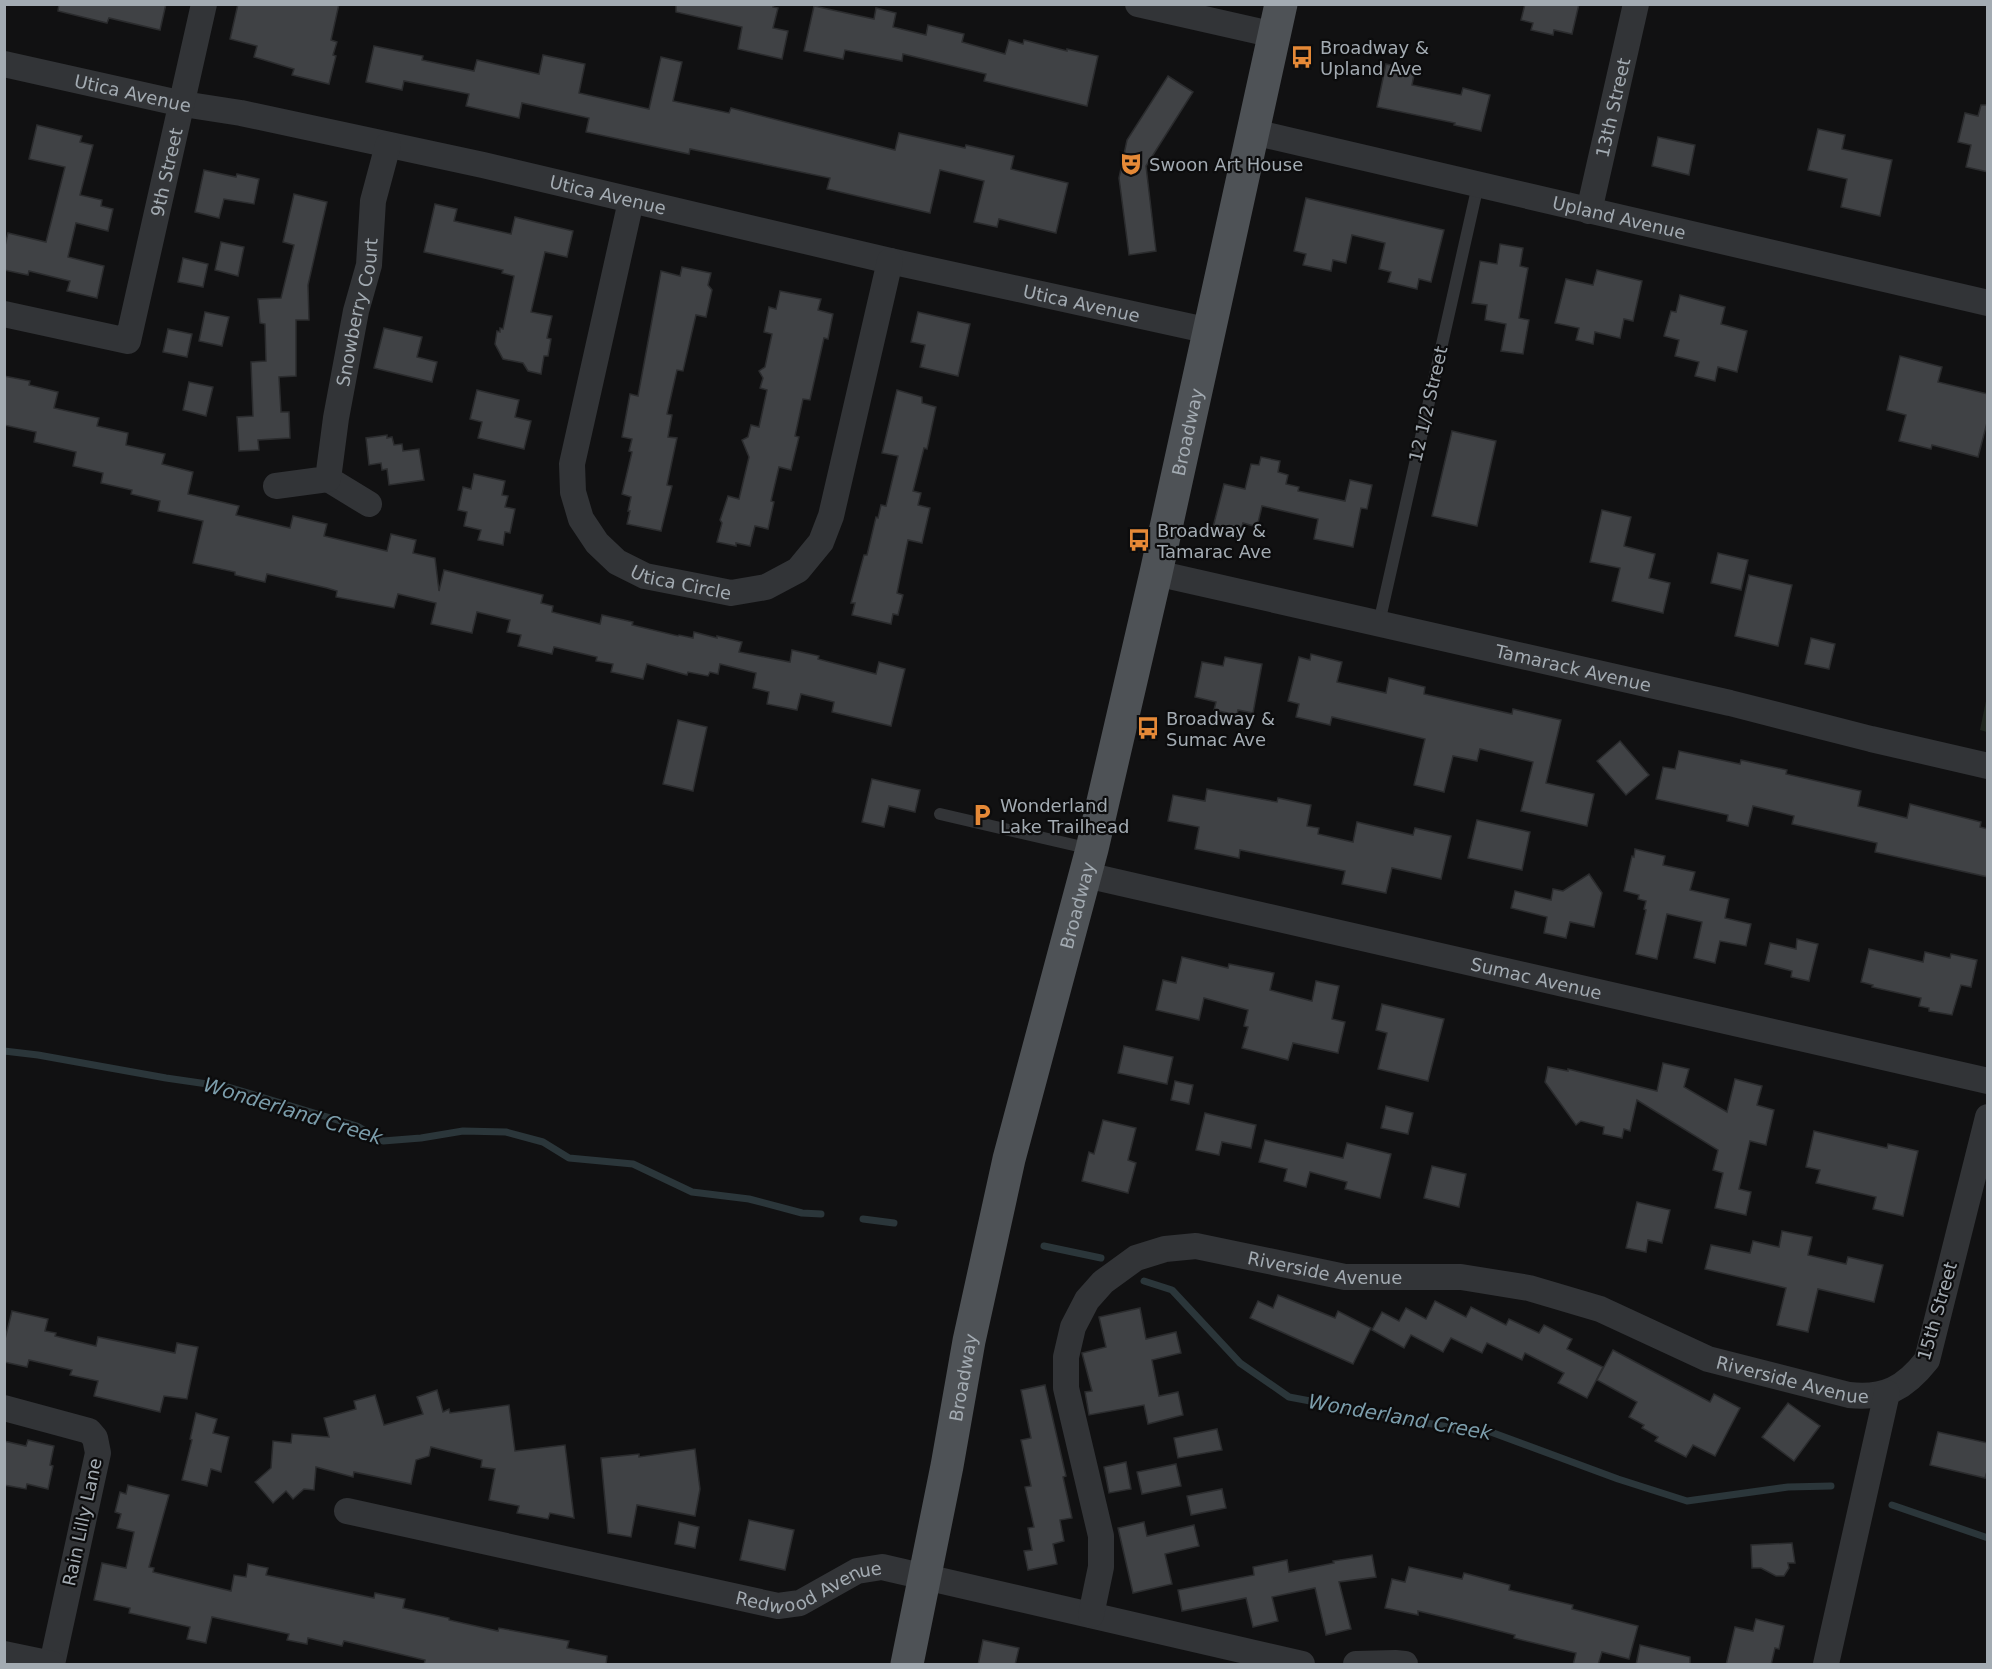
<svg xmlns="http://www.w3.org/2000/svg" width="1992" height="1669" font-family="'DejaVu Sans',sans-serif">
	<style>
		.grass { fill: #1e251e }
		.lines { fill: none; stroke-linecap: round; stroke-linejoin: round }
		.stream { stroke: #2b363a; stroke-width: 7 }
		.building { fill: #404245; stroke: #2b2c2e; stroke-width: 1.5 }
		.lane { stroke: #323437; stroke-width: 12 }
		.street { stroke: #323437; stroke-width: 26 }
		.primary { stroke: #4e5256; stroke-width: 33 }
		.labels { text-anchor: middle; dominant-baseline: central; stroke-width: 4.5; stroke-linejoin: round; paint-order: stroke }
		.poi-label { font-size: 18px; fill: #a3abb2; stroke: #0c0c0d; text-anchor: start }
		.street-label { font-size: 18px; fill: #a3abb2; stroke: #0c0c0d }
		.water-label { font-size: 20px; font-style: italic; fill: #7c9eac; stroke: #0c0c0d }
	</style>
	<rect width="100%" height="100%" fill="#111112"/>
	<polygon class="grass" points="1987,696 1987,732 1980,730"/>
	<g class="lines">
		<g class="stream">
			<polyline points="4,1051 38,1055 166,1078 228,1087 357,1126 383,1141 421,1138 463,1131 506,1132 543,1142 569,1158 633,1164 692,1192 749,1199 802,1213 821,1214"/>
			<polyline points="863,1219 894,1223"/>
			<polyline points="1044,1246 1101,1258"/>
			<polyline points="1144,1281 1172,1290 1240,1363 1289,1397 1448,1427 1455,1430 1488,1431 1618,1479 1687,1501 1788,1487 1831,1486"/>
			<polyline points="1892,1505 1988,1538"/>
		</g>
	</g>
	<g class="building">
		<polygon points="59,4 166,4 160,30 109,18 107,23 58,11"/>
		<polygon points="238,4 339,4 331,40 337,42 333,55 336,56 329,84 292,75 294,69 254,57 257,46 230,39"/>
		<polygon points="676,4 774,4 773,7 778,8 773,28 788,31 782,59 738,49 742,27 676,12"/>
		<polygon points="1525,4 1579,4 1572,34 1554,30 1553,35 1531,30 1533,23 1521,20"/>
		<polygon points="814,6 874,19 876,8 896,13 893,27 926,35 928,25 964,34 962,42 1005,54 1009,40 1023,44 1024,40 1067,51 1067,49 1098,56 1087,106 984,81 986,74 903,54 902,61 845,50 843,59 804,51"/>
		<polygon points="374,46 423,56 422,60 474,71 477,60 539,74 543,55 585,64 579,93 649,109 661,57 682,62 673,101 729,113 731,108 895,150 899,133 965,148 966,145 1014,156 1011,169 1068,183 1056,233 999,219 997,227 974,222 984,181 940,170 930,213 827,189 830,178 690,149 689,154 586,132 589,118 522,103 519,118 466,106 469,94 404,81 402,90 366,82"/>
		<polygon points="1386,64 1415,70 1412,85 1461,95 1463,88 1490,95 1481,131 1454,125 1455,123 1377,107"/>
		<polygon points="1168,76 1193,92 1146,166 1156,251 1129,255 1119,178 1127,140"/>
		<polygon points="1981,105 1988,105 1988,172 1966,167 1971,145 1958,142 1965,113 1978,116"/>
		<polygon points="37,125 82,136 80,142 93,145 80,195 102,200 101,206 113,209 108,231 76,223 68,257 104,266 97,298 67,291 70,281 29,271 28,275 4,270 4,250 8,233 46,242 65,167 29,159"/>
		<polygon points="1818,129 1845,135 1842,149 1892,160 1880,216 1841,207 1847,179 1808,170"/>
		<polygon points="1658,137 1695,145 1689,175 1652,166"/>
		<polygon points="204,170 236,177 237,174 259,179 254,204 224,199 219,218 195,212"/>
		<polygon points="294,194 327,202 308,285 309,320 296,320 296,376 279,377 281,412 289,412 290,438 258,440 259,450 239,451 237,417 253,416 251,362 266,361 265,324 260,323 258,299 281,298 294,245 283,242"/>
		<polygon points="1306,198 1444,230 1431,282 1419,279 1417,289 1388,282 1391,272 1379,269 1385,243 1352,235 1346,263 1333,260 1331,271 1303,265 1306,254 1294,251"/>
		<polygon points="435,204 457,209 454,221 511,234 515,217 573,231 567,257 545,252 531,312 552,316 547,338 551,339 548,356 544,356 541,374 528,371 523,363 503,359 495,344 497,331 500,332 500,328 503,329 514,276 502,273 503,270 424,252"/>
		<polygon points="221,242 244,247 238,276 215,270"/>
		<polygon points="1500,244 1523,248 1520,266 1528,268 1519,318 1529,320 1523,354 1501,351 1506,324 1485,320 1487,305 1472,303 1480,261 1497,264"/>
		<polygon points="183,258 208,264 203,287 178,282"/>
		<polygon points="682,267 711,273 708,285 712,290 706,317 696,315 683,371 677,370 667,414 672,415 668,437 677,438 667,485 672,486 661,531 627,524 630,511 628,511 631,497 622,494 632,452 629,451 632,439 622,437 630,394 638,396 661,271 680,276"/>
		<polygon points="1597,270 1642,281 1633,321 1624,319 1620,338 1595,332 1593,344 1576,340 1579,328 1555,323 1566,279 1593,285"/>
		<polygon points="780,291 821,299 818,310 833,314 828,339 824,338 810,400 803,399 795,436 799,437 791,470 779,467 771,501 774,502 768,529 755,526 750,546 736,543 736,546 717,542 722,523 720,520 728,496 739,499 749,457 742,440 748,437 751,425 759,427 767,390 760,388 763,378 759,371 765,367 772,334 764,332 769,307 776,309"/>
		<polygon points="1680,295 1725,307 1721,324 1747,331 1737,372 1718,367 1715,381 1695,376 1699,362 1675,356 1679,340 1664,336 1671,311 1676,312"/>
		<polygon points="205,312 229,317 222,346 199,341"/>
		<polygon points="918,312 970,324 958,376 920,367 925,345 911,342"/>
		<polygon points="384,328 422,337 417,357 437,362 432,382 374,368"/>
		<polygon points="168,329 192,334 187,357 163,352"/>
		<polygon points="1900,356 1942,367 1938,382 1988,394 1988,419 1978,457 1932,445 1931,449 1899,441 1906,415 1887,410"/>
		<polygon points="4,376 30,381 29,385 58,392 54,408 99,418 97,426 128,433 126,445 165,454 162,464 193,472 188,494 239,506 236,515 290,528 293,516 327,524 324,536 387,551 391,534 416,540 413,553 435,558 439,591 444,570 543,595 541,603 553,606 552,612 600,624 602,615 633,622 632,625 678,636 679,635 693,638 694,632 717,638 717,636 742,642 739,652 790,662 792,650 819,656 818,659 876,674 879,662 905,669 891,726 832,712 834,702 801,694 797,710 767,704 769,692 753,688 756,673 720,664 718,674 710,672 708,676 688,672 687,675 647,664 643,679 611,672 613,664 596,661 597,657 554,647 552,654 518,646 521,635 507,632 510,620 477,612 472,633 431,624 436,603 398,594 394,608 336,597 337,591 327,588 267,574 265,582 235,575 235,572 193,563 203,521 158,511 160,501 131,494 132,490 101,483 103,473 73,466 76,452 34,442 36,432 4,425"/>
		<polygon points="189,382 213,387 206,416 183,410"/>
		<polygon points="477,390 519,400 515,417 531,421 524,449 478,438 482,422 470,419"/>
		<polygon points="897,390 922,397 922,403 936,407 927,449 924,448 913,491 921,493 918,505 930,508 922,543 908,540 897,593 903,595 898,615 893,614 891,624 852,615 855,603 851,603 864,555 867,555 876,517 878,518 881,505 886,506 898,456 882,453"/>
		<polygon points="1452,431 1496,441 1477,526 1432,516"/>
		<polygon points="387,435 387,438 392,437 394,445 402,444 403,451 419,449 424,480 389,485 387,469 382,470 381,463 369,465 366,438"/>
		<polygon points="1261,457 1280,461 1278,472 1288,475 1286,484 1299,487 1298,491 1345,501 1350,480 1372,485 1367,509 1361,508 1353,547 1314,539 1318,519 1262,506 1257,527 1243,523 1239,538 1212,531 1224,484 1245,489 1251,464 1259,465"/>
		<polygon points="474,474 505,481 502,495 508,496 505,507 515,509 510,533 505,532 503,545 478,540 481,530 464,526 467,512 458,510 463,487 471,489"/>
		<polygon points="1602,510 1631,517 1624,546 1655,554 1649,578 1670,583 1663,613 1612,601 1620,568 1590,562"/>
		<polygon points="1718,553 1748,560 1741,590 1711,583"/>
		<polygon points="1749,575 1792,585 1778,646 1735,636"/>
		<polygon points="1811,638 1835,644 1829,669 1805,664"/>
		<polygon points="1311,654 1342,662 1337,682 1386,693 1389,678 1425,687 1424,694 1512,714 1513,709 1561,720 1546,783 1594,794 1587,826 1521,811 1533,762 1480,749 1477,761 1453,756 1444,792 1414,785 1425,739 1332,717 1330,725 1296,717 1299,704 1288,701 1299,657 1310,660"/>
		<polygon points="1225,657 1262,664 1253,713 1238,710 1237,715 1214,710 1216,702 1195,697 1202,662 1223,666"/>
		<polygon points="678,720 707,727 693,791 663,784"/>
		<polygon points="1620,741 1649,775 1626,795 1597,761"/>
		<polygon points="1679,751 1740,764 1741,760 1787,770 1786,774 1861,791 1858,806 1907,818 1910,804 1981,822 1980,827 1988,829 1988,877 1875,852 1877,843 1792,824 1794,816 1753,806 1748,826 1727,821 1728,815 1656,799 1663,767 1675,769"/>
		<polygon points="872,779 920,790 915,812 889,806 884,827 862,822"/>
		<polygon points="1207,789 1277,802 1278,798 1311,805 1307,826 1319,828 1318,834 1353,842 1357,822 1413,835 1415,828 1451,836 1441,879 1392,868 1386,893 1342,884 1345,871 1240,850 1239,858 1195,849 1199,827 1168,821 1173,795 1205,801"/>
		<polygon points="1477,820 1530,832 1522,870 1468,858"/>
		<polygon points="1635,849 1665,856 1663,865 1695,872 1690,890 1729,899 1725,918 1751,924 1746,946 1720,941 1715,963 1694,958 1702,922 1667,914 1657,959 1636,954 1646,910 1644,909 1646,901 1638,899 1639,895 1624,891 1632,856 1634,857"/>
		<polygon points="1589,874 1602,893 1594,927 1570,922 1566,938 1544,933 1547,917 1511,908 1515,891 1551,900 1553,889 1563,891"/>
		<polygon points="1797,939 1818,944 1809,981 1791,977 1792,971 1765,964 1770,943 1796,949"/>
		<polygon points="1869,949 1923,962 1925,952 1950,958 1951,954 1977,960 1971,987 1961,985 1952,1015 1929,1011 1929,1008 1919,1006 1921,998 1872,987 1873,985 1861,982"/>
		<polygon points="1182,957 1228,968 1229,964 1274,973 1270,990 1312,1001 1316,981 1339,986 1332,1019 1345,1022 1338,1053 1293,1043 1288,1060 1242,1048 1248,1027 1244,1026 1248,1010 1204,998 1199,1020 1156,1010 1163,980 1176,983"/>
		<polygon points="1382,1004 1444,1019 1428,1081 1378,1069 1387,1033 1376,1030"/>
		<polygon points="1124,1046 1173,1057 1167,1084 1118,1073"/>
		<polygon points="1663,1063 1689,1069 1684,1087 1727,1112 1735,1079 1762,1086 1757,1105 1774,1110 1766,1145 1750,1141 1739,1189 1751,1192 1746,1215 1715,1208 1723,1173 1713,1170 1718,1150 1637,1100 1630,1131 1624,1129 1622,1138 1603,1134 1604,1127 1581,1121 1576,1125 1545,1082 1548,1067 1568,1071 1568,1069 1657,1091"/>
		<polygon points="1175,1081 1193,1085 1189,1104 1171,1100"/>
		<polygon points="1386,1106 1413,1113 1408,1134 1381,1128"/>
		<polygon points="1205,1113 1256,1125 1251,1148 1222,1142 1219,1155 1196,1150"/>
		<polygon points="1103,1120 1136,1128 1128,1160 1136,1163 1128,1193 1082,1181 1089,1152 1094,1154"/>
		<polygon points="1814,1131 1887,1148 1888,1144 1918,1151 1903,1216 1873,1209 1876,1197 1816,1183 1820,1170 1806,1167"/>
		<polygon points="1265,1140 1343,1158 1347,1143 1391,1154 1380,1198 1345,1189 1347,1182 1310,1172 1306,1187 1284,1181 1287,1169 1259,1162"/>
		<polygon points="1432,1166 1466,1174 1459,1207 1424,1198"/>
		<polygon points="1637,1202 1670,1210 1662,1243 1648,1240 1646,1252 1626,1248"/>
		<polygon points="1782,1231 1812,1237 1808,1255 1846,1264 1848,1257 1883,1265 1874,1302 1818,1289 1808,1332 1777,1325 1786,1288 1705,1269 1711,1245 1750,1253 1753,1241 1779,1247"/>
		<polygon points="1278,1295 1335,1318 1338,1311 1371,1328 1353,1364 1250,1318 1258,1301 1273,1308"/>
		<polygon points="1435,1301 1466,1317 1471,1307 1506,1325 1509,1319 1539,1333 1544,1325 1572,1339 1567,1349 1603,1367 1587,1398 1558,1383 1564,1373 1525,1353 1522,1360 1487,1343 1482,1353 1451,1338 1443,1352 1411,1335 1404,1348 1372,1330 1382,1312 1399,1321 1406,1308 1426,1319"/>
		<polygon points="1140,1308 1146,1339 1176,1332 1181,1353 1152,1360 1159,1396 1178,1392 1183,1415 1148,1424 1144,1405 1089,1415 1085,1392 1092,1391 1082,1353 1106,1347 1099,1317"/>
		<polygon points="12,1311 48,1319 45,1331 56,1333 55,1336 96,1346 98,1337 175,1353 177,1343 198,1347 187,1399 164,1396 160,1412 94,1396 98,1381 70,1375 72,1370 29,1360 27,1367 4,1362 4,1343"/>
		<polygon points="1613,1350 1710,1402 1714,1394 1740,1408 1715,1456 1693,1445 1686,1457 1655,1441 1658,1437 1642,1428 1644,1425 1629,1417 1637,1402 1597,1380"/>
		<polygon points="1045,1385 1066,1476 1063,1477 1072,1518 1060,1520 1064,1541 1053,1544 1057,1564 1028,1570 1024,1551 1032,1550 1028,1528 1034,1527 1025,1487 1031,1486 1021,1440 1031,1438 1021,1390"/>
		<polygon points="437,1390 443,1412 449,1409 450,1413 509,1405 515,1451 565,1445 574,1518 550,1513 548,1519 517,1513 519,1506 489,1500 495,1469 481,1467 482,1460 431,1447 429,1456 416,1460 411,1484 354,1472 353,1477 316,1467 314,1490 304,1489 293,1499 286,1491 273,1503 255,1482 271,1468 273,1441 291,1443 292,1434 329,1437 324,1418 356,1409 354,1401 375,1395 384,1425 423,1414 417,1397"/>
		<polygon points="1788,1403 1820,1426 1794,1461 1762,1437"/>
		<polygon points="196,1413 217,1419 213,1433 229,1437 221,1472 211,1469 207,1486 182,1480 192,1440 190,1439"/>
		<polygon points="1217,1429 1222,1450 1178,1458 1174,1438"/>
		<polygon points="1938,1432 1988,1443 1988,1468 1985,1478 1930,1465"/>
		<polygon points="28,1440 54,1446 50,1465 53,1466 48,1489 27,1484 26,1489 4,1485 4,1441 26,1446"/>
		<polygon points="695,1449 700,1489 695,1516 637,1505 631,1537 608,1533 601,1458 639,1454 639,1457"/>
		<polygon points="1126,1462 1131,1489 1109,1493 1104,1467"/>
		<polygon points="1176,1464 1181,1486 1142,1494 1137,1472"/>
		<polygon points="128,1485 169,1495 149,1567 154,1568 153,1572 231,1591 234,1575 246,1577 248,1564 268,1568 266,1575 374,1598 375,1593 405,1599 403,1608 449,1618 449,1620 498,1631 499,1628 569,1641 567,1648 607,1656 606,1665 424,1665 425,1660 344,1641 342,1646 308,1638 307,1644 287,1640 289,1634 212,1617 206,1643 187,1639 190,1627 129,1613 130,1608 94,1600 102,1563 126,1568 134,1532 117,1528 121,1514 115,1512 120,1492 126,1494"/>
		<polygon points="1222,1489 1226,1508 1191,1515 1187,1496"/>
		<polygon points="749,1520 794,1530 785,1570 740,1560"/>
		<polygon points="679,1522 699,1527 695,1548 675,1544"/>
		<polygon points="1144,1522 1147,1536 1194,1525 1199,1546 1165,1554 1172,1584 1133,1593 1118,1528"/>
		<polygon points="1792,1543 1795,1563 1788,1563 1789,1568 1784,1576 1776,1576 1761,1568 1752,1568 1751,1545"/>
		<polygon points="1372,1555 1376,1577 1339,1582 1351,1629 1326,1635 1315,1588 1272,1597 1278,1621 1253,1627 1246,1598 1182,1611 1178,1590 1254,1575 1253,1567 1287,1560 1289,1572 1334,1563 1333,1561"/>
		<polygon points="1409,1567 1462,1579 1464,1573 1510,1585 1509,1590 1573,1605 1572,1609 1638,1626 1629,1659 1602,1652 1598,1665 1573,1665 1576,1653 1514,1638 1515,1635 1452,1619 1418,1611 1418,1615 1385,1608 1392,1579 1405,1582"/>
		<polygon points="1756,1619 1784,1626 1779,1649 1775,1648 1771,1665 1726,1665 1735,1627 1753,1631"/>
		<polygon points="983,1640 1019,1648 1015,1665 978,1665"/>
		<polygon points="1640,1645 1690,1657 1690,1665 1636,1665"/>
	</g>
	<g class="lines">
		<g class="lane">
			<polyline points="1379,623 1478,185"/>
			<polyline points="940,814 1091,849"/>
		</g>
		<g class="street">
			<polyline points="1138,4 1275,35"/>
			<path id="s1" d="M4,64l179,40 58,9 242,52 407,96 320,70"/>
			<path id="s2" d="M1253,132l735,171"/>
			<path id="s3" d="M631,201l-59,263 1,28 8,27 16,24 20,19 28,14 51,10 35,7 35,-6 32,-17 23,-28 10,-26 59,-255"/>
			<path id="s4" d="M1589,211l47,-207"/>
			<path id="s5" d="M4,314l124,27 76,-337"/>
			<polyline points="328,479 369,504"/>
			<path id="s6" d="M276,486l52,-7 8,-61 20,-107 13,-46 4,-64 15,-56"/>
			<path id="s7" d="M1156,573l574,130 141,36 117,27"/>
			<path id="s8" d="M1086,875l902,206"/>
			<polyline points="4,1408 89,1431 95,1438 98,1453 52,1664"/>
			<path id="s9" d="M347,1511l431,95 22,-3 57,-32 25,-4 420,97"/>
			<path id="s10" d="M1091,1615l10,-48v-31l-35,-148v-31l7,-30 14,-27 16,-18 33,-24 29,-9 31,-3 149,31h116l68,11 71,21 108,50 141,36c36,4 56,-7 78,-35l61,-243"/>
			<polyline points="4,1654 52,1664"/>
			<polyline points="1356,1664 1395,1663 1405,1664"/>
			<polyline points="1826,1664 1887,1393"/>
		</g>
		<path class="primary" id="s11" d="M907,1664l40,-198 22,-125 40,-182 83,-310 64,-276 125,-569"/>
	</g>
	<defs>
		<g id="bus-bare" transform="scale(1.8)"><path d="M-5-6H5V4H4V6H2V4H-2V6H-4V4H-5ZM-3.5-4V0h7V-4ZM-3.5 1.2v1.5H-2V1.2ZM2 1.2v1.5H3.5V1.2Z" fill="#e58937" stroke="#0c0c0d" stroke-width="2.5" paint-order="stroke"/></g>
		<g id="theatre-bare" transform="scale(1.8)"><path d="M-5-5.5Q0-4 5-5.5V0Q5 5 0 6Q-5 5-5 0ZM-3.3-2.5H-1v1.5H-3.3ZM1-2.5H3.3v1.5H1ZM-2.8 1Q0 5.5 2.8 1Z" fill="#e58937" stroke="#0c0c0d" stroke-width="2.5" paint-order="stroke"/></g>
		<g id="parking-bare" transform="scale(1.8)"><path d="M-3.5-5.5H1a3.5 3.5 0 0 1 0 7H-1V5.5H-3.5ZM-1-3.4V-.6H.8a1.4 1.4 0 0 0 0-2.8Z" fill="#e58937" stroke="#0c0c0d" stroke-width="2.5" paint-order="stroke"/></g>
	</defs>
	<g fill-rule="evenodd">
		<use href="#bus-bare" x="1302" y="57"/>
		<use href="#theatre-bare" x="1131" y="164"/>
		<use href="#bus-bare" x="1139" y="540"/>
		<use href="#bus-bare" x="1148" y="728"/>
		<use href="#parking-bare" x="982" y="815"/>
	</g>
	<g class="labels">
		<g class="poi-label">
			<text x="1320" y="47">Broadway &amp;<tspan x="1320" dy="21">Upland Ave</tspan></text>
			<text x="1149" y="164">Swoon Art House</text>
			<text x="1157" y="530">Broadway &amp;<tspan x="1157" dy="21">Tamarac Ave</tspan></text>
			<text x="1166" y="718">Broadway &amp;<tspan x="1166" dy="21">Sumac Ave</tspan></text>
			<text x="1000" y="805">Wonderland<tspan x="1000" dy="21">Lake Trailhead</tspan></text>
		</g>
		<g class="street-label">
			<text stroke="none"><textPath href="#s1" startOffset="132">Utica Avenue</textPath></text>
			<text stroke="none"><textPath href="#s4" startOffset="106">13th Street</textPath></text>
			<text stroke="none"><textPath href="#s5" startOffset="300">9th Street</textPath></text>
			<text stroke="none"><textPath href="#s1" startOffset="618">Utica Avenue</textPath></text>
			<text stroke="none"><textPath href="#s2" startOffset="376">Upland Avenue</textPath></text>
			<text stroke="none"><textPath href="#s1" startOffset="1104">Utica Avenue</textPath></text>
			<text stroke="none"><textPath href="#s6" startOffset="222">Snowberry Court</textPath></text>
			<text transform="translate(1428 404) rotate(-77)">12 1/2 Street</text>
			<text stroke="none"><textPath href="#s11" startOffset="1264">Broadway</textPath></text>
			<text stroke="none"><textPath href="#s3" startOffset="450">Utica Circle</textPath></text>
			<text stroke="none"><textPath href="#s7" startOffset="428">Tamarack Avenue</textPath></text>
			<text stroke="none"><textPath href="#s11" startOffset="778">Broadway</textPath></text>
			<text stroke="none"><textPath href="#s8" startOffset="462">Sumac Avenue</textPath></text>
			<text stroke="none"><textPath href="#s10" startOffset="582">Riverside Avenue</textPath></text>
			<text transform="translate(1937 1311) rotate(-74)">15th Street</text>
			<text stroke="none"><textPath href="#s11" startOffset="292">Broadway</textPath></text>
			<text stroke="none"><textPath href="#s10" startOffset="1068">Riverside Avenue</textPath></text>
			<text transform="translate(82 1522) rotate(-78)">Rain Lilly Lane</text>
			<text stroke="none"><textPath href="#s9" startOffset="476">Redwood Avenue</textPath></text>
		</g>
		<g class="water-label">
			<text transform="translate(293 1111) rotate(17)">Wonderland Creek</text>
			<text transform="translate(1400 1417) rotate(10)">Wonderland Creek</text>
		</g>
	</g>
	<rect width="1992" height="1669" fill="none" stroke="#a3abb2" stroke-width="12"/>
</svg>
